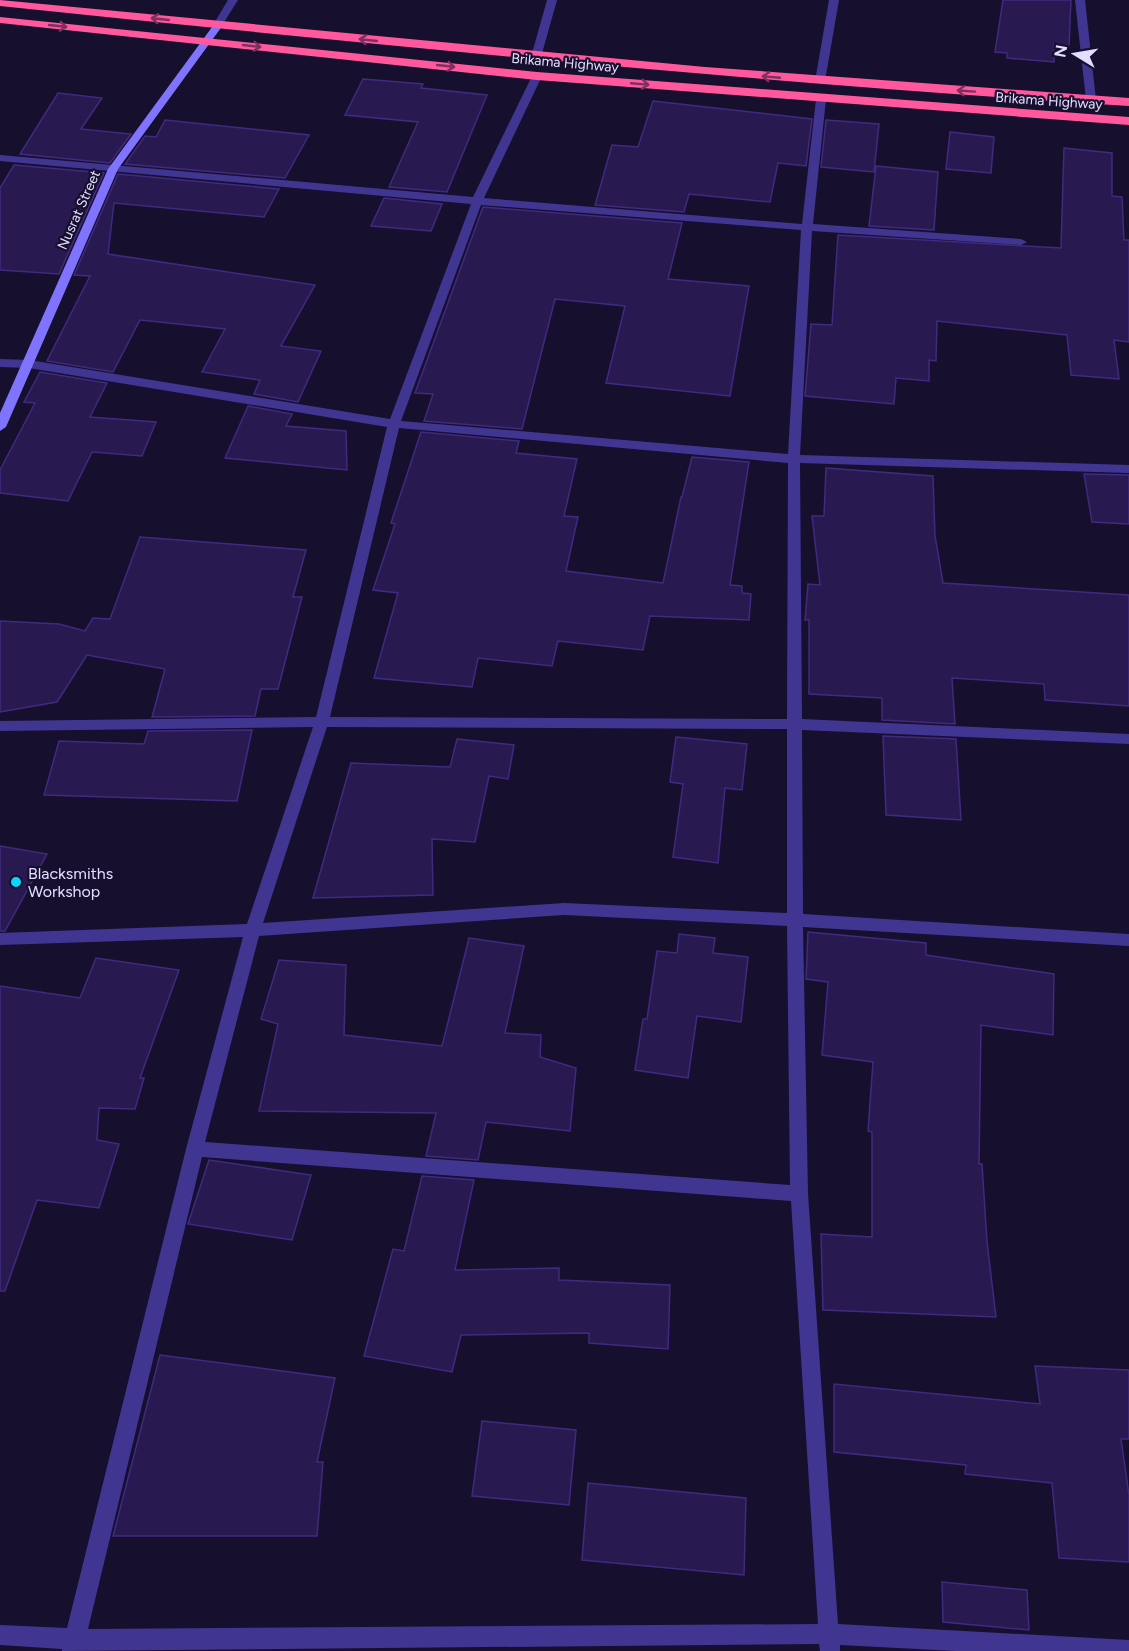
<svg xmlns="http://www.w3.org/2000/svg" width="1129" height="1651" font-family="Figtree,sans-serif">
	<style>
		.building { fill: #281a51; stroke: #402a7f; stroke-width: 1.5 }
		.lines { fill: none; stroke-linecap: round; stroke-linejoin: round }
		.street { fill: #403691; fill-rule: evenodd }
		.secondary { fill: #8074ff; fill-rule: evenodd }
		.highway { fill: #ff589d; fill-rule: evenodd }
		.oneway { stroke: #7f3060 }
		.poi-dot { fill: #09d6ff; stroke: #170f2e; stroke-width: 2 }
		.labels { text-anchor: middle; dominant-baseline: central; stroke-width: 4.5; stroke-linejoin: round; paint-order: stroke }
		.far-street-label { font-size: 14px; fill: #e3ddff; stroke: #170f2e }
		.poi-label { font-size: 16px; fill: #e3ddff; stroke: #170f2e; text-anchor: start }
	</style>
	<rect width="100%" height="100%" fill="#170f2e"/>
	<g class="building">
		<polygon points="1003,0 1071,0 1069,46 1054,44 1054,62 1007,58 1007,53 995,52"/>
		<polygon points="363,79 423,84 421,88 487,95 447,192 389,187 418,122 345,115"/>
		<polygon points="58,93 102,98 81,129 131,134 110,163 20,154"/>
		<polygon points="653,101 812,119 806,166 778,163 770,202 689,194 684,212 595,205 612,145 638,147"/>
		<polygon points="165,120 309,135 285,178 125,164 145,136 156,137"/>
		<polygon points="826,120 879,124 874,172 821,167"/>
		<polygon points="950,132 994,137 991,173 946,169"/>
		<polygon points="1064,148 1112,153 1112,196 1122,197 1124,240 1129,240 1129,342 1114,340 1119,379 1071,375 1067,335 937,321 936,361 929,360 929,381 896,378 894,404 805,396 811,324 832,325 838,235 1061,248"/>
		<polygon points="14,165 104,173 59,274 0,270 0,188"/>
		<polygon points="876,166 938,172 934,230 869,226"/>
		<polygon points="118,174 279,189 264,217 114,203 108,254 315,285 281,346 321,351 298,402 254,394 260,380 202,372 225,329 140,320 113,372 47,361 90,276 74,275"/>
		<polygon points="384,198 442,204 431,231 371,226"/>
		<polygon points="483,207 682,223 668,279 749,286 730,396 606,383 625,306 555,299 522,429 424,421 433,394 415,393"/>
		<polygon points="40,372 107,383 90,417 156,422 142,456 92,452 68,501 0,493 0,470 35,403 24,402"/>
		<polygon points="248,406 292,414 286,426 346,431 347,470 225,458"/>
		<polygon points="421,432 519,441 516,453 577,459 564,516 578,517 566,571 663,583 681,497 682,497 692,457 749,462 730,585 742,586 742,593 751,594 749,620 650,616 643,650 558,641 552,666 478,658 472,687 374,678 398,593 373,590 395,524 391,523"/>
		<polygon points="826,468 933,476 935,536 943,583 1129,595 1129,706 1045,700 1044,684 952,678 955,724 882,720 882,698 809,694 809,620 805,620 808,584 820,585 812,516 824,516"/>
		<polygon points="1084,474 1129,475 1129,524 1092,522"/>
		<polygon points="140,537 306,550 293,597 302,597 278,689 261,689 255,716 152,717 165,669 87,655 57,702 0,712 0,621 59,624 85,631 93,618 110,619"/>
		<polygon points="252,730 237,801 44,795 59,741 144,744 148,731"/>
		<polygon points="883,736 956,739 961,820 886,815"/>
		<polygon points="676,737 747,744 742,790 725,788 718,863 673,857 683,784 670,782"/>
		<polygon points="457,739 514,745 508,779 489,776 475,842 432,839 433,895 313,898 351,763 450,767"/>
		<polygon points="0,846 47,854 5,931 0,931"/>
		<polygon points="808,932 926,943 926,955 1054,974 1053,1035 981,1025 979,1164 982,1164 987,1242 996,1317 823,1310 821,1234 872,1237 872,1132 868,1131 873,1062 822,1055 828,982 806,979"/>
		<polygon points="679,934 715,938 713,953 748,957 741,1022 697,1016 688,1078 635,1070 643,1019 647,1019 657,951 677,953"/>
		<polygon points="469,938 524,946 505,1033 541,1035 540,1057 576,1068 570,1131 486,1122 478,1160 426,1156 436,1113 259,1111 278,1024 261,1019 279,960 346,965 344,1035 442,1046"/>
		<polygon points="96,958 179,970 140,1078 144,1078 135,1109 99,1108 97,1140 119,1144 99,1208 37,1200 5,1291 0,1291 0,986 80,998"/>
		<polygon points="209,1160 311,1175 292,1240 188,1224"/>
		<polygon points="422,1176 474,1180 455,1270 559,1268 559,1280 670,1285 668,1349 589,1343 589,1333 461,1335 452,1372 364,1356 393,1249 404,1251"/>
		<polygon points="160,1355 335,1378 317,1462 323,1462 317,1536 113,1536"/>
		<polygon points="1035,1366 1129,1370 1129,1439 1121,1439 1129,1495 1129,1562 1059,1558 1052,1483 965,1474 966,1465 834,1452 834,1384 1040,1404"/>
		<polygon points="482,1421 576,1430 569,1505 472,1496"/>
		<polygon points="588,1483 746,1498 744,1575 582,1560"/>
		<polygon points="942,1582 1027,1590 1029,1630 943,1622"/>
	</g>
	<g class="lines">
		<g class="street">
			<polygon points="228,0 238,0 221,27 215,27 213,25"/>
			<polygon points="547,0 557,0 541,57 536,60 531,57"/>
			<polygon points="829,0 839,0 825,81 820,84 815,81"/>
			<polygon points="1075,0 1085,0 1096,100 1091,103 1086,100"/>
			<path d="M537,73l5,3 -58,122 318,26 14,-125 5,-3 5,3 -13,125 208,15 6,3 -6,3 -209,-14 -12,224 329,10v8l-329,-10 2,256 327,15v10l-327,-14 1,184 326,20v12l-326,-19 5,267 30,430 291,16v11h-173l-116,-6v6h-20l-1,-7 -757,7v-2l-62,-4v-20l67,3 119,-479 57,-212 -243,8v-12l247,-9 66,-197 -313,4v-10l316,-4 71,-290 -358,-59 -29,-1v-8l29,1 361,59 81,-215 -471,-43v-6l473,42 59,-121zM481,205l320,25 -13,224 -387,-33zM399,428l389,35 -1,256 -457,-2zM327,727l460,2v184l-223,-10 -301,20zM564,915l223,11 3,259 -585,-43 54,-206zM202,1157l589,44 27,423 -730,5z"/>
		</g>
		<polygon class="secondary" points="215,23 223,25 118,169 6,427 0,431 0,413 108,169"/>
		<g class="highway">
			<path d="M0,0l705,67 424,31v8c-377,-24 -753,-61 -1129,-100z"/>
			<polygon points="0,17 537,72 1129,117 1129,125 537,80 0,23"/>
		</g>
	</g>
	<defs><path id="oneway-shaft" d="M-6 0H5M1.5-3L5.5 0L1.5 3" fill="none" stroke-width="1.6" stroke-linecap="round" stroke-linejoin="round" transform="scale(1.5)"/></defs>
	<g class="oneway">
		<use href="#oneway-shaft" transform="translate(160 19) rotate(-174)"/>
		<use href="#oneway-shaft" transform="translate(58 26) rotate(6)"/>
		<use href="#oneway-shaft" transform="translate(368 40) rotate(-174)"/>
		<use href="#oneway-shaft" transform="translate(252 46) rotate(6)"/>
		<use href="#oneway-shaft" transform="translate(446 66) rotate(6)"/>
		<use href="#oneway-shaft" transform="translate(771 77) rotate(-175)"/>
		<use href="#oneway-shaft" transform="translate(640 84) rotate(5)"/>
		<use href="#oneway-shaft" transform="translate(966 91) rotate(-176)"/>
	</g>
	<circle class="poi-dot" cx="16" cy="882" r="6"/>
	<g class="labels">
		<g class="far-street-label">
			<text transform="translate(565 63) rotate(5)">Brikama Highway</text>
			<text transform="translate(1049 101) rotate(4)">Brikama Highway</text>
			<text transform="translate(79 210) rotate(-66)">Nusrat Street</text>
		</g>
		<g class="poi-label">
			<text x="28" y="873">Blacksmiths<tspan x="28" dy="18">Workshop</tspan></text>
		</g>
	</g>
	<g transform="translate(1075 54) rotate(281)" stroke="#170f2e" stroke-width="4.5" paint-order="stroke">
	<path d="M0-4.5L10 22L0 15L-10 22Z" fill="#e3ddff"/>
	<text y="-9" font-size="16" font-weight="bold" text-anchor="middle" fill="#e3ddff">N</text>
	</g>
</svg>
